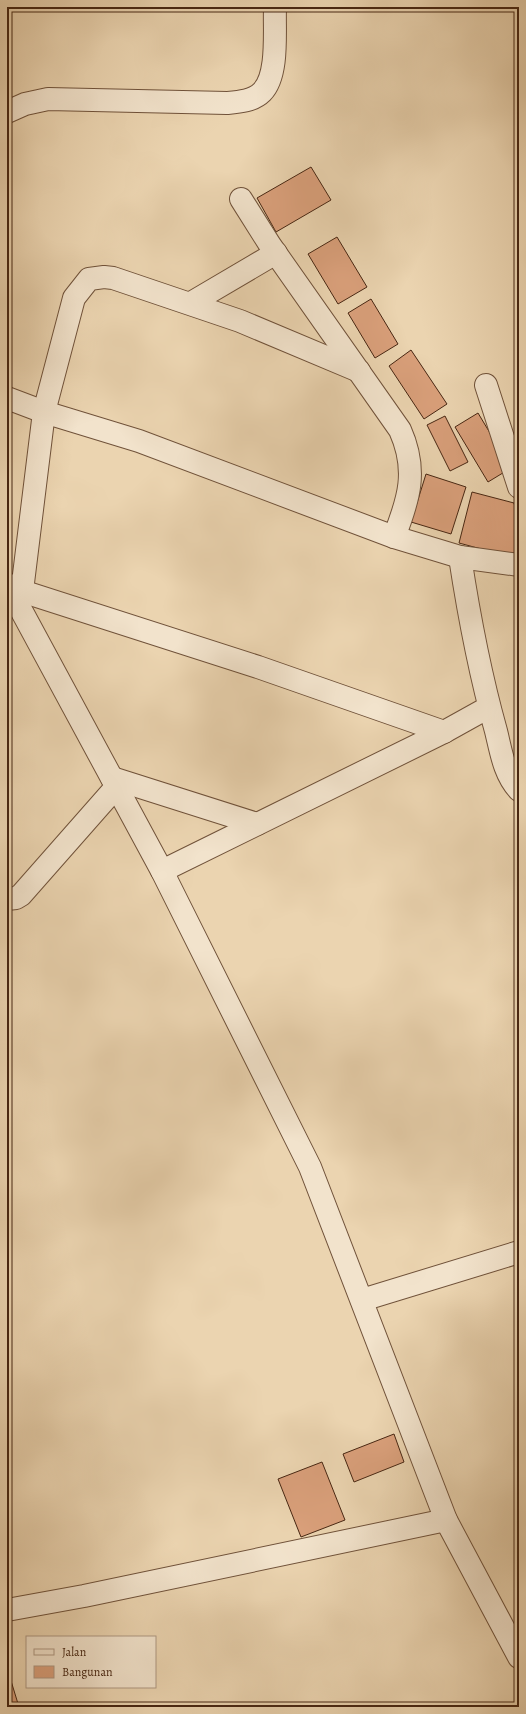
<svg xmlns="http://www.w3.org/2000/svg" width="526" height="1714" font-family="Alegreya,serif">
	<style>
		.building { fill: #daa07b; stroke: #472612 }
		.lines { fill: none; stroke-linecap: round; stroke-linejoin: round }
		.street-casing { stroke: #70523a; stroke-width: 24 }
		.street { stroke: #f2e3cc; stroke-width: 22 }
	</style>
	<rect width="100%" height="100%" fill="#ebd4b0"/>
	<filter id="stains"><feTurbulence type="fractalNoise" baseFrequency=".005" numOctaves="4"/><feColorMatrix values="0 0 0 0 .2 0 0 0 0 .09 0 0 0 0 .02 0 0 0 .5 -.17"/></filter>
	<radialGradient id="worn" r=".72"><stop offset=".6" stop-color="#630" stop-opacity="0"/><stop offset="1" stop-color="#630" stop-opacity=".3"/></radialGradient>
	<g class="building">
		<polygon points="311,167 331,200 276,232 257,198"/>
		<polygon points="337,237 367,287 338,304 308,254"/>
		<polygon points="371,299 398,344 375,358 348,313"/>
		<polygon points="411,350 447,404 424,419 389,366"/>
		<polygon points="478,413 511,468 488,482 455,427"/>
		<polygon points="445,416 468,462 450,471 427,425"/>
		<polygon points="426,474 466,487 451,534 411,522"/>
		<polygon points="472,492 514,503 519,524 518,559 459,543"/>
		<polygon points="394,1434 404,1462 354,1482 343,1454"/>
		<polygon points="322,1462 345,1520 301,1537 278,1479"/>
		<polygon points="7,1671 8,1671 19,1707 7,1707"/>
	</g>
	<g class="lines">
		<g class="street-casing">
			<g id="street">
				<path d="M7,112l18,-8 23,-5 179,4c12,-1 26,-2 35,-11 17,-17 12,-62 13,-85"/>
				<path d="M241,199l29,46 130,185c18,40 9,69 -6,107"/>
				<polyline points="191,303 276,253"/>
				<polyline points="486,385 519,487"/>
				<polyline points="7,398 44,412 139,441 394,537 460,557 519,565"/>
				<path d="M460,557c9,59 20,117 36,174 5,20 8,43 23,59"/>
				<polyline points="7,584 162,871 310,1167 446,1520 519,1657"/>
				<polyline points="9,587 258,667 444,732"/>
				<polyline points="22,591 44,412 74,298 89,279 104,277 113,278 240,321 359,371"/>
				<polyline points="112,778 257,824"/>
				<polyline points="162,871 444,732 489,707"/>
				<polyline points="7,899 16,898 21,895 117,786"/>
				<polyline points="362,1300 519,1252"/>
				<polyline points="7,1610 84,1596 446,1520"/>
			</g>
		</g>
		<use href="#street" class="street"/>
	</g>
	<rect width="526" height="1714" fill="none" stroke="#ebd4b0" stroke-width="24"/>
	<rect x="8" y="8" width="510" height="1698" fill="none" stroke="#472612" stroke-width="2"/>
	<rect x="12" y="12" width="502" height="1690" fill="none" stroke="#472612"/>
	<rect x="26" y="1636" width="130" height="52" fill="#f2e3cc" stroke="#ae9782"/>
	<rect x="34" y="1649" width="20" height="6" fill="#f2e3cc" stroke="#ae9782"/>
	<text x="62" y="1656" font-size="12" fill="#472612">Jalan</text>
	<rect x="34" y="1666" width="20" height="12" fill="#daa07b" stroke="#ae9782"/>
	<text x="62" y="1676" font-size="12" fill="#472612">Bangunan</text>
	<rect width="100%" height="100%" filter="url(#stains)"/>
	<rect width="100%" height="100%" fill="url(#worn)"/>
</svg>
